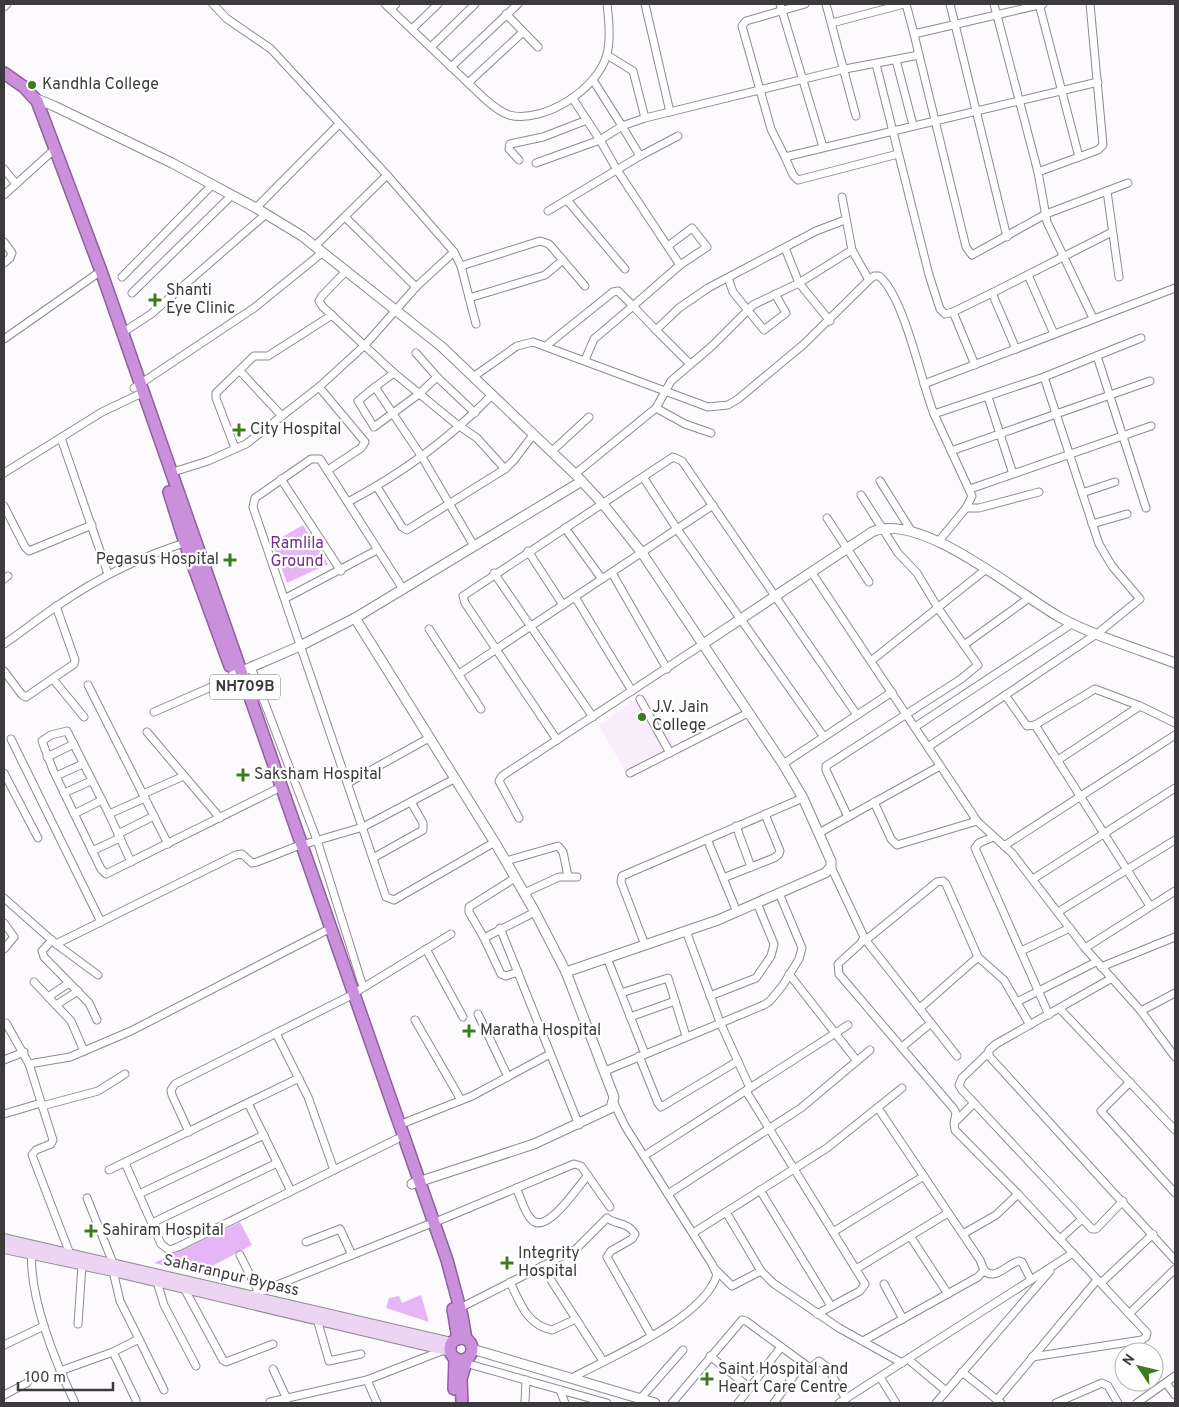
<svg xmlns="http://www.w3.org/2000/svg" width="1179" height="1407" font-family="Overpass,sans-serif">
	<style>
		.built { fill: #f9edfd }
		.green { fill: #e6b5f6 }
		.lines { fill: none; stroke-linecap: round; stroke-linejoin: round }
		.minor-casing { stroke: #8f8992; stroke-width: 9 }
		.tertiary-casing { stroke: #8f8992; stroke-width: 11 }
		.secondary-casing { stroke: #8f8992; stroke-width: 12 }
		.trunk-casing { stroke: #90609f; stroke-width: 14 }
		.minor { stroke: #fff; stroke-width: 7 }
		.tertiary { stroke: #fff; stroke-width: 9 }
		.secondary { stroke: #ebd5f2; stroke-width: 10 }
		.trunk { stroke: #ca90dc; stroke-width: 11 }
		.poi-dot { fill: #3b7c1c; stroke: #fff; stroke-width: 2 }
		.labels { text-anchor: middle; dominant-baseline: central; stroke-width: 4.5; stroke-linejoin: round; paint-order: stroke }
		.shield { fill: #fff; stroke: #767577; stroke-width: 1 }
		.shield-label { font-size: 15px; font-weight: bold; fill: #3c3a3d }
		.poi-label { font-size: 16px; fill: #3c3a3d; stroke: #fff; text-anchor: start }
		.park-label { font-size: 16px; fill: #732f87; stroke: #fff }
		.street-label { font-size: 16px; fill: #3c3a3d; stroke: #fff }
	</style>
	<rect width="100%" height="100%" fill="#fdfafe"/>
	<polygon class="built" points="644,693 676,747 626,773 599,725"/>
	<g class="green">
		<polygon points="303,525 328,564 287,583 272,543"/>
		<polygon points="240,1222 252,1245 197,1274 154,1263"/>
		<polygon points="421,1295 429,1322 386,1308 389,1298 399,1296 402,1303"/>
	</g>
	<g class="lines">
		<g class="minor-casing">
			<g id="minor">
				<path d="M385,4l101,96c7,6 14,12 23,15 35,9 89,-26 98,-61 4,-15 2,-34 0,-50"/>
				<polyline points="645,4 670,112"/>
				<polyline points="780,4 823,147"/>
				<polyline points="805,4 746,21 742,26 771,129 785,157 1098,82"/>
				<polyline points="826,4 856,116"/>
				<polyline points="906,4 914,34"/>
				<polyline points="950,4 1007,237"/>
				<polyline points="994,4 1038,172 1047,222 1093,318"/>
				<polyline points="1039,4 1079,157"/>
				<polyline points="4,7 7,4"/>
				<polyline points="391,9 396,4"/>
				<polyline points="506,14 538,47"/>
				<polyline points="832,23 904,4"/>
				<polyline points="412,29 438,4"/>
				<polyline points="431,47 475,4"/>
				<polyline points="607,55 633,71 645,118"/>
				<polyline points="919,55 966,247 972,255 1046,214 1128,183"/>
				<polyline points="896,60 913,125"/>
				<polyline points="876,64 929,275 940,309 945,314 953,312 992,293 1112,232"/>
				<polyline points="451,67 518,4"/>
				<polyline points="593,80 622,126 645,118 845,69 919,55 914,34 1043,4"/>
				<polyline points="468,83 523,32"/>
				<polyline points="573,99 600,140 617,170 680,265"/>
				<polyline points="785,157 793,175 798,180 898,154"/>
				<polyline points="519,160 509,149 510,144 543,137 587,120"/>
				<polyline points="536,163 600,140 622,126 640,156"/>
				<polyline points="4,169 16,184"/>
				<polyline points="1038,172 1098,150 1103,145 1090,4"/>
				<polyline points="1107,191 1119,277"/>
				<polyline points="4,195 56,148"/>
				<polyline points="842,197 852,250 869,280"/>
				<polyline points="567,200 625,269"/>
				<polyline points="256,208 339,124"/>
				<polyline points="548,211 640,156 678,136"/>
				<polyline points="345,217 416,287"/>
				<polyline points="4,242 12,253 10,258 4,263"/>
				<polyline points="315,246 387,175"/>
				<polyline points="785,248 799,283 830,321"/>
				<polyline points="454,252 461,266 476,324"/>
				<polyline points="461,266 540,241 549,244 585,286"/>
				<polyline points="347,270 322,296 319,301 323,307 394,373 455,423 477,438 505,469"/>
				<polyline points="1028,275 1054,334"/>
				<polyline points="122,277 212,185"/>
				<polyline points="728,278 733,292 764,330 786,313 775,294"/>
				<polyline points="132,293 232,195"/>
				<polyline points="992,293 1016,349"/>
				<polyline points="469,298 545,275 563,260"/>
				<polyline points="953,312 975,365"/>
				<polyline points="122,333 151,314 266,214"/>
				<polyline points="4,339 101,271"/>
				<polyline points="547,345 613,292 618,291 633,306 680,265 707,247 692,228 668,246"/>
				<polyline points="416,353 437,377"/>
				<polyline points="1097,356 1146,508"/>
				<polyline points="585,360 594,339 633,306 656,330"/>
				<polyline points="690,364 656,330 679,308 708,288 816,231 845,220"/>
				<polyline points="240,371 281,415"/>
				<polyline points="394,373 375,387 422,457 474,546"/>
				<path d="M473,377l44,-31 16,-4 175,65 20,-2 10,-6 66,-55 65,-64 5,-4h5c25,20 42,105 55,138"/>
				<polyline points="924,384 1175,288"/>
				<polyline points="319,387 365,442 361,448 328,470"/>
				<polyline points="375,387 358,401 374,427 419,394 437,377 475,413"/>
				<polyline points="134,388 254,308 323,252"/>
				<polyline points="988,397 1013,474"/>
				<polyline points="656,408 685,424 711,433"/>
				<polyline points="61,438 108,574"/>
				<polyline points="235,448 216,398 216,393 254,356 268,356 332,315"/>
				<polyline points="951,451 1150,381"/>
				<polyline points="551,452 589,417"/>
				<polyline points="4,473 102,412 142,393"/>
				<polyline points="170,473 208,461 246,444 319,387 365,345 416,287 454,252 387,175 271,49 226,18 213,4"/>
				<polyline points="575,474 656,408 671,381 712,346 753,305 799,283 852,250"/>
				<polyline points="643,477 677,529 824,737"/>
				<polyline points="281,479 341,571"/>
				<polyline points="880,481 912,532"/>
				<polyline points="377,487 402,527 407,530 505,469 514,460 533,435"/>
				<polyline points="970,489 1151,426"/>
				<polyline points="1082,493 1115,482"/>
				<path d="M348,502c55,-29 100,-62 143,-106"/>
				<polyline points="4,506 25,547 29,551 92,525"/>
				<polyline points="966,508 979,508 1039,492"/>
				<polyline points="827,518 869,582"/>
				<polyline points="1092,524 1127,514"/>
				<polyline points="565,528 602,579"/>
				<polyline points="939,541 966,508 972,496 934,414 1044,377 1141,338"/>
				<polyline points="528,551 563,605"/>
				<polyline points="494,573 593,717"/>
				<polyline points="612,573 667,669"/>
				<polyline points="812,573 977,821 1012,853 1085,948 1141,1011 1175,1057"/>
				<polyline points="4,579 8,576"/>
				<polyline points="403,589 320,459 311,459 255,498 253,507 386,897 394,900 495,842"/>
				<polyline points="575,597 632,691"/>
				<polyline points="286,598 377,550"/>
				<polyline points="429,629 481,709"/>
				<path d="M4,644c18,-12 35,-26 53,-38 41,-28 84,-50 131,-64"/>
				<polyline points="964,645 1029,598"/>
				<polyline points="871,661 985,570"/>
				<polyline points="251,667 317,840 363,987"/>
				<polyline points="4,671 22,695 26,697 74,664 75,660 56,606"/>
				<polyline points="459,674 713,505"/>
				<polyline points="53,679 84,717"/>
				<polyline points="88,685 168,844"/>
				<polyline points="1005,695 1027,726 1035,725 1150,906"/>
				<polyline points="640,699 670,753"/>
				<polyline points="154,712 234,677"/>
				<polyline points="1035,725 1095,689 1140,706 1175,723"/>
				<polyline points="915,727 1073,623"/>
				<polyline points="147,732 220,818"/>
				<polyline points="11,739 101,922"/>
				<polyline points="557,740 465,603 463,596 673,457 682,461 857,715"/>
				<polyline points="928,747 1098,633 1140,599 1112,566 1099,544 1044,377"/>
				<polyline points="47,757 74,744"/>
				<polyline points="1058,760 1140,706"/>
				<polyline points="783,764 892,692"/>
				<polyline points="4,773 38,838"/>
				<polyline points="630,773 748,713"/>
				<polyline points="56,776 83,764"/>
				<polyline points="348,783 429,738"/>
				<polyline points="64,793 91,781"/>
				<polyline points="143,794 184,776"/>
				<polyline points="145,798 109,814 67,731 51,735 42,741 53,770 101,869 106,874 275,790"/>
				<polyline points="874,802 891,839 897,845 977,821"/>
				<polyline points="74,814 102,800"/>
				<polyline points="109,814 131,862"/>
				<polyline points="848,817 826,770 826,766 961,679 978,665 938,608 917,573 898,553 861,495"/>
				<polyline points="519,818 499,781 502,776 703,644"/>
				<polyline points="736,826 751,867"/>
				<polyline points="819,833 940,766"/>
				<polyline points="118,834 154,816"/>
				<polyline points="993,837 979,843 975,848 1049,1015"/>
				<polyline points="707,839 737,912"/>
				<polyline points="1004,846 1175,735"/>
				<polyline points="92,851 120,838"/>
				<polyline points="373,858 423,830 423,823 411,802"/>
				<polyline points="506,861 558,846 563,852 568,876"/>
				<polyline points="831,867 864,937 861,943 838,964 839,974 954,1109 956,1113 954,1123 955,1130 1018,1194 1147,1333 1146,1337 1142,1340 1032,1357"/>
				<polyline points="723,878 774,858 779,854 780,851 765,814"/>
				<polyline points="1033,879 1175,788"/>
				<polyline points="524,893 559,877 577,877"/>
				<polyline points="4,898 56,944 98,975"/>
				<polyline points="1058,912 1175,840"/>
				<polyline points="4,923 14,937 4,949"/>
				<polyline points="500,928 579,1125"/>
				<polyline points="686,931 720,1022 750,1088"/>
				<polyline points="484,938 469,912 469,907 515,878"/>
				<polyline points="864,938 957,1056"/>
				<polyline points="52,940 42,951 44,957 89,1003 97,1020"/>
				<polyline points="866,940 937,882 943,881 946,884 978,957 920,1008"/>
				<polyline points="56,944 236,855 242,854 252,863 257,862 295,847 363,827 454,779"/>
				<polyline points="645,945 621,882 622,876 803,798"/>
				<polyline points="1085,948 1175,891"/>
				<polyline points="426,949 463,1017"/>
				<polyline points="1021,951 1070,928"/>
				<polyline points="978,957 1004,980 1030,1025"/>
				<polyline points="607,958 645,1054"/>
				<polyline points="1101,967 1175,937"/>
				<polyline points="518,972 506,976 501,974 484,938 535,912"/>
				<polyline points="789,974 857,1061"/>
				<polyline points="1112,978 996,1044 989,1050 989,1056 1175,1260"/>
				<polyline points="34,982 71,1021 84,1051"/>
				<polyline points="621,993 668,978 686,1036"/>
				<polyline points="710,996 756,978 771,956 774,944 757,903"/>
				<polyline points="48,997 69,983"/>
				<polyline points="1017,1002 1096,962"/>
				<polyline points="56,1005 78,991"/>
				<polyline points="1060,1009 1175,1130"/>
				<polyline points="1141,1011 1175,993"/>
				<polyline points="478,1014 508,1077"/>
				<polyline points="630,1017 675,1001"/>
				<polyline points="415,1020 461,1100"/>
				<polyline points="6,1023 29,1064 53,1140 51,1144 36,1150 32,1155 70,1254"/>
				<polyline points="276,1033 308,1097 334,1170"/>
				<polyline points="902,1047 931,1023"/>
				<polyline points="988,1053 962,1078 959,1085 962,1090 1092,1229 1096,1229 1123,1201"/>
				<polyline points="639,1056 658,1103 661,1107 738,1061"/>
				<polyline points="4,1060 24,1052"/>
				<polyline points="29,1064 70,1057 131,1031 331,928"/>
				<polyline points="605,1071 764,1005 770,1001 783,985 799,959 802,948 779,893"/>
				<polyline points="1130,1082 1101,1111 1175,1193"/>
				<polyline points="746,1091 865,1284 860,1291 817,1314"/>
				<polyline points="248,1103 291,1191"/>
				<polyline points="42,1106 98,1091 125,1074"/>
				<polyline points="4,1114 41,1103"/>
				<polyline points="955,1122 974,1103"/>
				<polyline points="399,1125 472,1096 550,1054"/>
				<polyline points="189,1132 172,1095 171,1090 175,1084 348,997 451,934"/>
				<polyline points="644,1156 848,1025"/>
				<polyline points="125,1163 161,1244 169,1250 178,1247 397,1139"/>
				<polyline points="109,1170 299,1078"/>
				<path d="M516,1188c5,9 8,25 16,32 15,15 47,-35 56,-45"/>
				<polyline points="760,1190 831,1306"/>
				<polyline points="139,1194 264,1135"/>
				<polyline points="668,1194 801,1108 870,1050"/>
				<polyline points="87,1198 113,1263"/>
				<polyline points="726,1212 761,1271 773,1283 839,1328 902,1363"/>
				<polyline points="152,1223 277,1163"/>
				<polyline points="433,1223 574,1164 581,1166 610,1207"/>
				<polyline points="833,1232 924,1176"/>
				<polyline points="693,1233 827,1148 902,1088"/>
				<polyline points="963,1234 996,1215 1018,1194"/>
				<polyline points="910,1236 948,1294"/>
				<polyline points="1060,1239 1082,1219"/>
				<polyline points="306,1242 340,1229 352,1255"/>
				<path d="M32,1251c-4,44 24,113 43,152"/>
				<polyline points="240,1255 259,1293"/>
				<polyline points="542,1266 603,1361"/>
				<polyline points="856,1269 948,1213"/>
				<polyline points="716,1270 732,1286 761,1271"/>
				<path d="M984,1270c10,12 23,-6 35,-9l3,1 9,18"/>
				<polyline points="113,1271 120,1301 139,1339"/>
				<polyline points="157,1282 164,1305 196,1366"/>
				<path d="M510,1282c10,21 17,43 42,48l24,-11"/>
				<polyline points="1101,1283 1153,1234"/>
				<polyline points="884,1284 903,1319"/>
				<polyline points="184,1288 223,1360 226,1362 273,1344"/>
				<polyline points="252,1295 427,1225"/>
				<path d="M460,1308l116,-59 31,-31c9,7 21,4 28,16l-3,5 -21,12 -4,6 44,78"/>
				<polyline points="1130,1313 1175,1269"/>
				<polyline points="317,1319 329,1361 361,1354"/>
				<polyline points="78,1324 82,1265"/>
				<polyline points="863,1341 978,1277 984,1270 980,1260 878,1108"/>
				<polyline points="4,1345 44,1326"/>
				<polyline points="113,1352 136,1400"/>
				<polyline points="710,1356 750,1388"/>
				<polyline points="908,1359 946,1391"/>
				<polyline points="465,1363 607,1403"/>
				<polyline points="273,1369 287,1399"/>
				<polyline points="60,1371 113,1352 139,1339 164,1390"/>
				<polyline points="962,1372 1001,1403"/>
				<polyline points="880,1377 896,1403"/>
				<path d="M572,1378c40,-22 131,-59 145,-103l-5,-11 -87,-138 -11,-23"/>
				<polyline points="367,1380 377,1403"/>
				<polyline points="1166,1383 1175,1395"/>
				<polyline points="560,1390 565,1403"/>
				<polyline points="4,1395 27,1383"/>
				<polyline points="640,1399 683,1350"/>
				<polyline points="997,1400 1097,1280"/>
				<polyline points="270,1402 367,1380 444,1350"/>
				<polyline points="525,1403 526,1380"/>
				<polyline points="672,1403 742,1320 746,1321 810,1368 819,1361 827,1367 846,1399"/>
				<polyline points="738,1403 781,1347"/>
				<polyline points="774,1403 803,1363"/>
				<polyline points="839,1403 1073,1253"/>
				<polyline points="936,1403 1050,1271"/>
				<polyline points="1056,1403 1102,1383 1108,1386 1118,1403"/>
				<polyline points="1137,1403 1175,1376"/>
			</g>
		</g>
		<g class="tertiary-casing">
			<g id="tertiary">
				<polyline points="32,97 54,106 172,163 256,208 302,236 442,347 575,474 603,504 642,553 783,764 803,798 831,861 831,867 825,873 718,920 566,972"/>
				<path d="M703,644l169,-112c48,-22 146,62 189,86 36,19 77,31 114,45"/>
				<polyline points="233,675 300,646 355,618"/>
				<polyline points="412,1184 534,1144 611,1108 614,1097 566,972 535,912 497,846 355,618 582,481"/>
				<polyline points="472,1349 655,1403"/>
			</g>
		</g>
		<g class="secondary-casing">
			<g id="secondary">
				<polyline points="4,1239 452,1343"/>
				<polyline points="4,1248 113,1271 450,1351"/>
			</g>
		</g>
		<g class="trunk-casing">
			<g id="trunk">
				<polyline points="4,73 24,87 37,101 101,271 447,1260 462,1316 466,1339"/>
				<polyline points="169,492 185,543 230,666"/>
				<polyline points="453,1309 458,1339"/>
				<circle cx="461" cy="1349" r="11"/>
				<polyline points="454,1389 455,1358"/>
				<polyline points="462,1403 461,1379 467,1359"/>
			</g>
		</g>
		<use href="#minor" class="minor"/>
		<use href="#tertiary" class="tertiary"/>
		<use href="#secondary" class="secondary"/>
		<use href="#trunk" class="trunk"/>
	</g>
	<g class="poi-dot">
		<circle cx="32" cy="85" r="5"/>
		<path d="M152.5 292.5h5v5h5v5h-5v5h-5v-5h-5v-5h5z"/>
		<path d="M236.5 422.5h5v5h5v5h-5v5h-5v-5h-5v-5h5z"/>
		<path d="M227.5 552.5h5v5h5v5h-5v5h-5v-5h-5v-5h5z"/>
		<circle cx="642" cy="717" r="5"/>
		<path d="M240.5 767.5h5v5h5v5h-5v5h-5v-5h-5v-5h5z"/>
		<path d="M466.5 1023.5h5v5h5v5h-5v5h-5v-5h-5v-5h5z"/>
		<path d="M88.5 1223.5h5v5h5v5h-5v5h-5v-5h-5v-5h5z"/>
		<path d="M504.5 1255.5h5v5h5v5h-5v5h-5v-5h-5v-5h5z"/>
		<path d="M704.5 1371.5h5v5h5v5h-5v5h-5v-5h-5v-5h5z"/>
	</g>
	<g class="labels">
		<rect class="shield" x="210" y="674.5" width="70" height="25" rx="4"/>
		<g class="shield-label">
			<text x="245" y="687">NH709B</text>
		</g>
		<g class="poi-label">
			<text x="42" y="85">Kandhla College</text>
			<text x="166" y="291">Shanti<tspan x="166" dy="18">Eye Clinic</tspan></text>
			<text x="250" y="430">City Hospital</text>
			<text x="219" y="560" text-anchor="end">Pegasus Hospital</text>
			<text x="652" y="708">J.V. Jain<tspan x="652" dy="18">College</tspan></text>
			<text x="254" y="775">Saksham Hospital</text>
			<text x="480" y="1031">Maratha Hospital</text>
			<text x="102" y="1231">Sahiram Hospital</text>
			<text x="518" y="1254">Integrity<tspan x="518" dy="18">Hospital</tspan></text>
			<text x="718" y="1370">Saint Hospital and<tspan x="718" dy="18">Heart Care Centre</tspan></text>
		</g>
		<g class="park-label">
			<text x="297" y="544">Ramlila<tspan x="297" dy="18">Ground</tspan></text>
		</g>
		<g class="street-label">
			<text transform="translate(231 1276) rotate(13)">Saharanpur Bypass</text>
		</g>
	</g>
	<rect width="1179" height="1407" fill="none" stroke="#3c3a3d" stroke-width="10"/>
	<g transform="translate(1139 1367) rotate(305)"><circle r="24" fill="#ffffff" stroke="#b1b0b1"/>
	<path d="M0-4L9 19L0 12L-9 19Z" fill="#3b7c1c"/>
	<text y="-8" font-size="14" font-weight="bold" text-anchor="middle" fill="#3c3a3d">N</text>
	</g>
	<path d="M18 1382v8h95v-8" fill="none" stroke="#3c3a3d" stroke-width="2.5"/>
	<text x="25" y="1382" font-size="15" fill="#3c3a3d" stroke="#ffffff" stroke-width="4" paint-order="stroke">100 m</text>
</svg>
